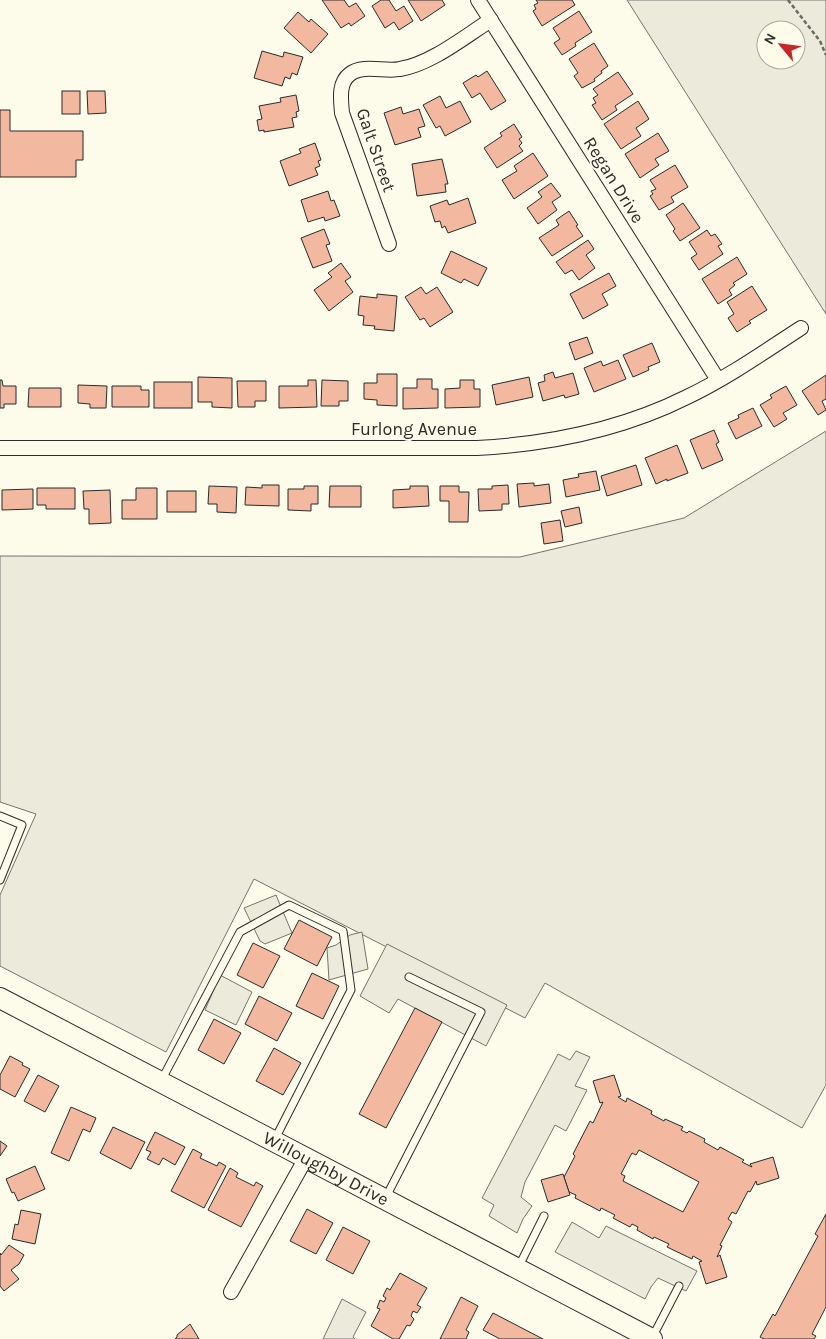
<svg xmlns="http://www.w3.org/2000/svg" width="826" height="1339" font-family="Karla,sans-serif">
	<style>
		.green { fill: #ecebdb; stroke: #74746e; fill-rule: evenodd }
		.parking { fill: #eceadb; stroke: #74746e }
		.building { fill: #f2b8a0; stroke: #2b2b2b; fill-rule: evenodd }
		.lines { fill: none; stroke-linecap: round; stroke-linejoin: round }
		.lane-casing { stroke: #2b2b2b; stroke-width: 9 }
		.street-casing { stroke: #2b2b2b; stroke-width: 16 }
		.secondary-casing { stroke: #2b2b2b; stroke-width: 22 }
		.path { stroke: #6a6964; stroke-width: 2.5; stroke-dasharray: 4 2.5; stroke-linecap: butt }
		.lane { stroke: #fdfbea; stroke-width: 7 }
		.street { stroke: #fdfbea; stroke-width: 14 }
		.secondary { stroke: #fdfbea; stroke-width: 20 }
		.labels { text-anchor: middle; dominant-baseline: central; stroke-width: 4; stroke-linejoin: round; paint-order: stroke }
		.street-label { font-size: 18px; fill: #2b2b2b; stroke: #fdfbea }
	</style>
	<rect width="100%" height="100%" fill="#fdfbea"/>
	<g class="green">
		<path d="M627,0h199v314zM766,30h30v30h-30z"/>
		<polygon points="826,431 826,1085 802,1128 545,983 525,1018 254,879 166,1052 0,966 0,895 36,814 0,802 0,556 520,557 684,518"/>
	</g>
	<g class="parking">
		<polygon points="276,895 292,933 265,944 260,941 244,908"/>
		<polygon points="362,932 368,969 329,980 327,948 336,945 350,935"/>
		<polygon points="387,944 507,1005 486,1046 398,999 389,1013 360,996"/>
		<polygon points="220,975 252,992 236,1025 205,1010"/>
		<polygon points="576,1051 590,1057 575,1086 587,1090 566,1131 555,1125 525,1182 521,1197 532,1206 523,1219 517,1233 489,1216 494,1205 482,1198 558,1054 570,1060"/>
		<polygon points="572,1222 599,1238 606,1226 697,1271 686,1291 658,1278 651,1287 645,1299 555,1252"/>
		<polygon points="342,1299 366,1312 353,1337 355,1339 323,1339"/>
	</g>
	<g class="building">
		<polygon points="322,0 344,0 349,7 356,3 365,16 351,26 349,23 341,28"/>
		<polygon points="381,0 389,0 396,11 404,6 413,21 399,30 394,22 385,28 372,6"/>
		<polygon points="408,0 442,0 445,5 421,21"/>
		<polygon points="536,0 572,0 575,5 542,26 533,11 536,9 534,5 538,3"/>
		<polygon points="579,11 592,32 575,43 576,46 562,55 554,43 560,39 553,28"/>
		<polygon points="298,12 309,22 311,19 328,34 311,53 284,28"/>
		<polygon points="594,43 608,66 601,71 602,73 594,79 595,81 582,88 574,76 578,73 569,59"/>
		<polygon points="262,51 283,57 284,52 303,57 297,75 292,73 290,79 285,77 282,86 254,78"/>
		<polygon points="487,71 506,101 491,110 480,93 472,98 463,83 476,75 478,77"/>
		<polygon points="618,72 633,94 615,106 617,110 602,120 592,105 596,103 593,98 598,95 593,89"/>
		<rect x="62" y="91" width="18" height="23"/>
		<polygon points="87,91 105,91 106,113 88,114"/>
		<polygon points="296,95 299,111 296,112 297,117 292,118 294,127 264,132 264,130 259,131 257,120 262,119 259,106 281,102 280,98"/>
		<polygon points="440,96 446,108 460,101 471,122 445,136 440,126 436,128 423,105"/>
		<polygon points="638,101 649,119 636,128 641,136 621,149 604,124"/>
		<polygon points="401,107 403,114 419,109 425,126 418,128 421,137 395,145 384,113"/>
		<polygon points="0,110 10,110 10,131 83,131 83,160 76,160 76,177 0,177"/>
		<polygon points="514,124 522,137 519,139 522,143 519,146 523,151 497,168 484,148 502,136 500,133"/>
		<polygon points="658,133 669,151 655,159 659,165 640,178 625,154"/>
		<polygon points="315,143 321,160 318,161 320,166 315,168 318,175 289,186 280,161 301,153 299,149"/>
		<polygon points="533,153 548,176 514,199 502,180 517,171 514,166"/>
		<polygon points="442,159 448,184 445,184 446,192 417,196 412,164"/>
		<polygon points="675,165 688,187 671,197 674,202 659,210 650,196 653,194 651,191 656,189 650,180"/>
		<polygon points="551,183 561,196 552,202 557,210 538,224 527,208 542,197 538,192"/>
		<polygon points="328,191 331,201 334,200 340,216 325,221 324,217 308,222 301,200"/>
		<polygon points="468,198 476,223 448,233 445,226 442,228 440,221 435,222 430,206 447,200 449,205"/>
		<polygon points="683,203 700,228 680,241 673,231 675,229 666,215"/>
		<polygon points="569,211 578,225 576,226 583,236 552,256 539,238 559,225 556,220"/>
		<polygon points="324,229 330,244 326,245 332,261 313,268 301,238"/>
		<polygon points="707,230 711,236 715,234 722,244 718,246 723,254 699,270 691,258 697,254 689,242"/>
		<polygon points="588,240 594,249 586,255 595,268 579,280 572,270 565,274 556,262"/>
		<polygon points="451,251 487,268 478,286 464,279 461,283 441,273"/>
		<polygon points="737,257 747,274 733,283 735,285 729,290 732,295 718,304 702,279"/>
		<polygon points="341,263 351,277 345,281 353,292 329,311 314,290 332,277 328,273"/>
		<polygon points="609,273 616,286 602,294 608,305 583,319 570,294"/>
		<polygon points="752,286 767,310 749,321 751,323 737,332 728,318 734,314 727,302"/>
		<polygon points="421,287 426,294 437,287 453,312 430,327 424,318 420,320 405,297"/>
		<polygon points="377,294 397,296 394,331 374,329 375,326 363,325 364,316 358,315 360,296 377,298"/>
		<polygon points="587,337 593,353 575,360 569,343"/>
		<polygon points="652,343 660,362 648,367 649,370 633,377 623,355"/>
		<polygon points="618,360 626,379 594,392 584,368 601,361 603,366"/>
		<polygon points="553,372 555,378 573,373 579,394 565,398 564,395 543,401 538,383 545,381 544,375"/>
		<polygon points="377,374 397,374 397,406 377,405 377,400 364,399 364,383 377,383"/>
		<polygon points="826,375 826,399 822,401 826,410 818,415 802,391"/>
		<polygon points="198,377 232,378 232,408 212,407 212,402 198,402"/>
		<polygon points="529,377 533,397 496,405 492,385"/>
		<polygon points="417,379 432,379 432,389 438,389 438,408 403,409 403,388 417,388"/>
		<polygon points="0,380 2,380 3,386 16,386 16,404 4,404 4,408 0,408"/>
		<polygon points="308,380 316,380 317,407 279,408 279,386 308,386"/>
		<polygon points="322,380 348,381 348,401 339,401 339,406 321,406"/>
		<polygon points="460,380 474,380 474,389 480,389 480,407 445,408 445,389 460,388"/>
		<polygon points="237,381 266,381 266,401 255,401 255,407 238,407"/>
		<rect x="154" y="382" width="38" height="26"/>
		<polygon points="78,385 107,386 106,408 90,408 90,404 78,403"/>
		<polygon points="112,386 141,386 141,390 149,390 149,407 112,407"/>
		<polygon points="786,386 797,405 783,413 787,419 774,427 760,405 772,398 770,395"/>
		<polygon points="29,388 61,388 61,407 28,407"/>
		<polygon points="753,408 762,426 736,439 728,423 739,418 738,415"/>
		<polygon points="714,430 719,442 716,444 723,460 702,469 690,440"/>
		<polygon points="677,445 688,473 667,481 667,479 656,484 645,458"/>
		<polygon points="636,465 642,485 607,496 601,476"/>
		<polygon points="596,471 600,490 566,497 563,480 579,477 578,474"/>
		<polygon points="534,483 534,486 549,484 551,503 519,507 517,484"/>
		<polygon points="262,485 279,485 279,506 245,505 246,487 262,488"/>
		<polygon points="508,485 509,504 502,504 502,510 479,511 478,489 492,489 492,486"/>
		<polygon points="209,486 237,487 236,513 217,512 217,504 208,504"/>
		<polygon points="304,486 318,486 318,504 311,504 311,511 288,510 288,489 304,489"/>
		<polygon points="330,486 361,486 361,507 329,507"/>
		<polygon points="410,486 428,486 429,506 393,508 393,490 410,489"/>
		<polygon points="440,486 459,486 459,492 469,492 468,522 449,522 449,501 440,501"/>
		<polygon points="37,488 75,488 75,509 46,509 46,505 37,505"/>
		<polygon points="136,488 157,488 157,519 122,519 122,500 136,500"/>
		<polygon points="33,489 33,509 2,510 2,490"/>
		<polygon points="110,490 111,523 89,524 89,509 84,509 83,491"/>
		<rect x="167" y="491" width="29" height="21"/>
		<polygon points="579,507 582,523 565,527 561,511"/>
		<polygon points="560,520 563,541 544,544 541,523"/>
		<polygon points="299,920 332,937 317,966 284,949"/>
		<polygon points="253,943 280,956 263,988 237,975"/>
		<polygon points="312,973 339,986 323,1019 296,1006"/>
		<polygon points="259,996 292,1013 277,1041 245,1024"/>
		<polygon points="415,1008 442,1022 386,1128 359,1114"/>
		<polygon points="214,1019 241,1033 224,1064 198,1050"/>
		<polygon points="274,1048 301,1063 283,1095 256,1081"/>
		<polygon points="10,1056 23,1063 22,1065 30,1069 15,1097 0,1089 0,1075"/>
		<polygon points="38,1075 59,1086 45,1112 24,1101"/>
		<path d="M614,1075l7,21 -3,1 8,5 1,-4 25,13 -1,3 13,7 1,-2 18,8 -2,3 6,3 2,-2 16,8 -1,3 14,8 2,-3 24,13 -2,2 10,5 -2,-3 23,-7 6,21 -22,7 -1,-4 -6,11 -2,-1 -12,23 -4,-2 -4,7 4,3 -12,23 2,1 -5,11 3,-2 7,22 -21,7 -7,-22 3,-1 -9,-5 -1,3 -25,-12 2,-3 -15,-7 -1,2 -16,-9 1,-3 -6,-3 -2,3 -17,-9 2,-3 -14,-7 -1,3 -25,-13 1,-3 -7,-3 -5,-15 11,-21 -2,-2 17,-33 3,2 10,-21 -3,1 -7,-22zM639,1150l60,32 -16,30 -60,-31 2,-5 -4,-2 11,-21 4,2z"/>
		<polygon points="71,1107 96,1118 90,1132 83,1129 69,1161 51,1153"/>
		<polygon points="113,1127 145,1142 131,1169 100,1153"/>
		<polygon points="155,1132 185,1147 175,1165 163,1158 159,1165 147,1159 151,1152 146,1150"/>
		<polygon points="0,1141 7,1146 0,1156"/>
		<polygon points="193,1149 202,1154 200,1158 217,1166 219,1162 226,1166 204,1208 171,1191"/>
		<polygon points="35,1166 45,1189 18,1201 14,1192 12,1193 6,1179"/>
		<polygon points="230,1168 238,1173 236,1177 254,1186 256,1182 263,1186 241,1227 208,1210"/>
		<polygon points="563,1174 570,1195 548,1202 541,1180"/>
		<polygon points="307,1209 333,1223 316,1254 290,1241"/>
		<polygon points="21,1210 41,1214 35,1244 12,1239 15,1224 18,1225"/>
		<polygon points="826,1214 826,1307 812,1334 816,1336 814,1339 764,1339 760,1337 773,1314 775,1316 818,1236 815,1234"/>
		<polygon points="343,1227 370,1241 353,1274 326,1260"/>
		<polygon points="9,1245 24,1255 19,1264 11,1270 19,1279 4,1291 0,1286 0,1253 1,1255"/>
		<polygon points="400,1273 427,1288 417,1305 421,1307 417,1313 413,1311 411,1316 414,1319 410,1326 407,1325 399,1339 393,1339 371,1326 380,1309 377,1308 380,1300 384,1302 386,1298 383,1296 387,1288 390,1290"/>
		<polygon points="461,1297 478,1306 466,1330 469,1332 466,1339 440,1339"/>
		<polygon points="493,1313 543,1339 500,1339 483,1330"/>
		<polygon points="190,1324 199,1339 175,1339 177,1337 177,1335"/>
	</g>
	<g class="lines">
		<g class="lane-casing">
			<g id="lane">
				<polyline points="0,816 22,825 0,880"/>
				<polyline points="161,1081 240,932 289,905 343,931 351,990 275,1139"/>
				<polyline points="386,1197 481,1012 409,977"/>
				<polyline points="519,1266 544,1216"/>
				<polyline points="653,1336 679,1286"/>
			</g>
		</g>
		<g class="street-casing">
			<g id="street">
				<polyline points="478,0 718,380"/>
				<path d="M389,244l-47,-131c-1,-13 -4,-30 8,-39 13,-10 35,-2 50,-5 31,-5 64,-32 91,-49"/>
				<path d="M0,448h477c74,-4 144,-18 210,-51 40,-19 77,-45 114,-69"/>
				<polyline points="231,1292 306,1158"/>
			</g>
		</g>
		<g class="secondary-casing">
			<g id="secondary">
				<path id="s1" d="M0,998l652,341"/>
			</g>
		</g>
		<polyline class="path" points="788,0 820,41 826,55"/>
		<use href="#lane" class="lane"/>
		<use href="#street" class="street"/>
		<use href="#secondary" class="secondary"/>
	</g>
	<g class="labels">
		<g class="street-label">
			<text transform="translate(376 150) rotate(71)">Galt Street</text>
			<text transform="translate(614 180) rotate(58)">Regan Drive</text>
			<text x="414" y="429">Furlong Avenue</text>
			<text stroke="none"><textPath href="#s1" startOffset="368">Willoughby Drive</textPath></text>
		</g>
	</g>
	<g transform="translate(781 45) rotate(299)"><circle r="24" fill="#fdfbea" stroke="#a9a89e"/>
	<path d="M0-4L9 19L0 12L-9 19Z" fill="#c62828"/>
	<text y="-8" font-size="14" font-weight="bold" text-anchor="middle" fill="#2b2b2b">N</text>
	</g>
</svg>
